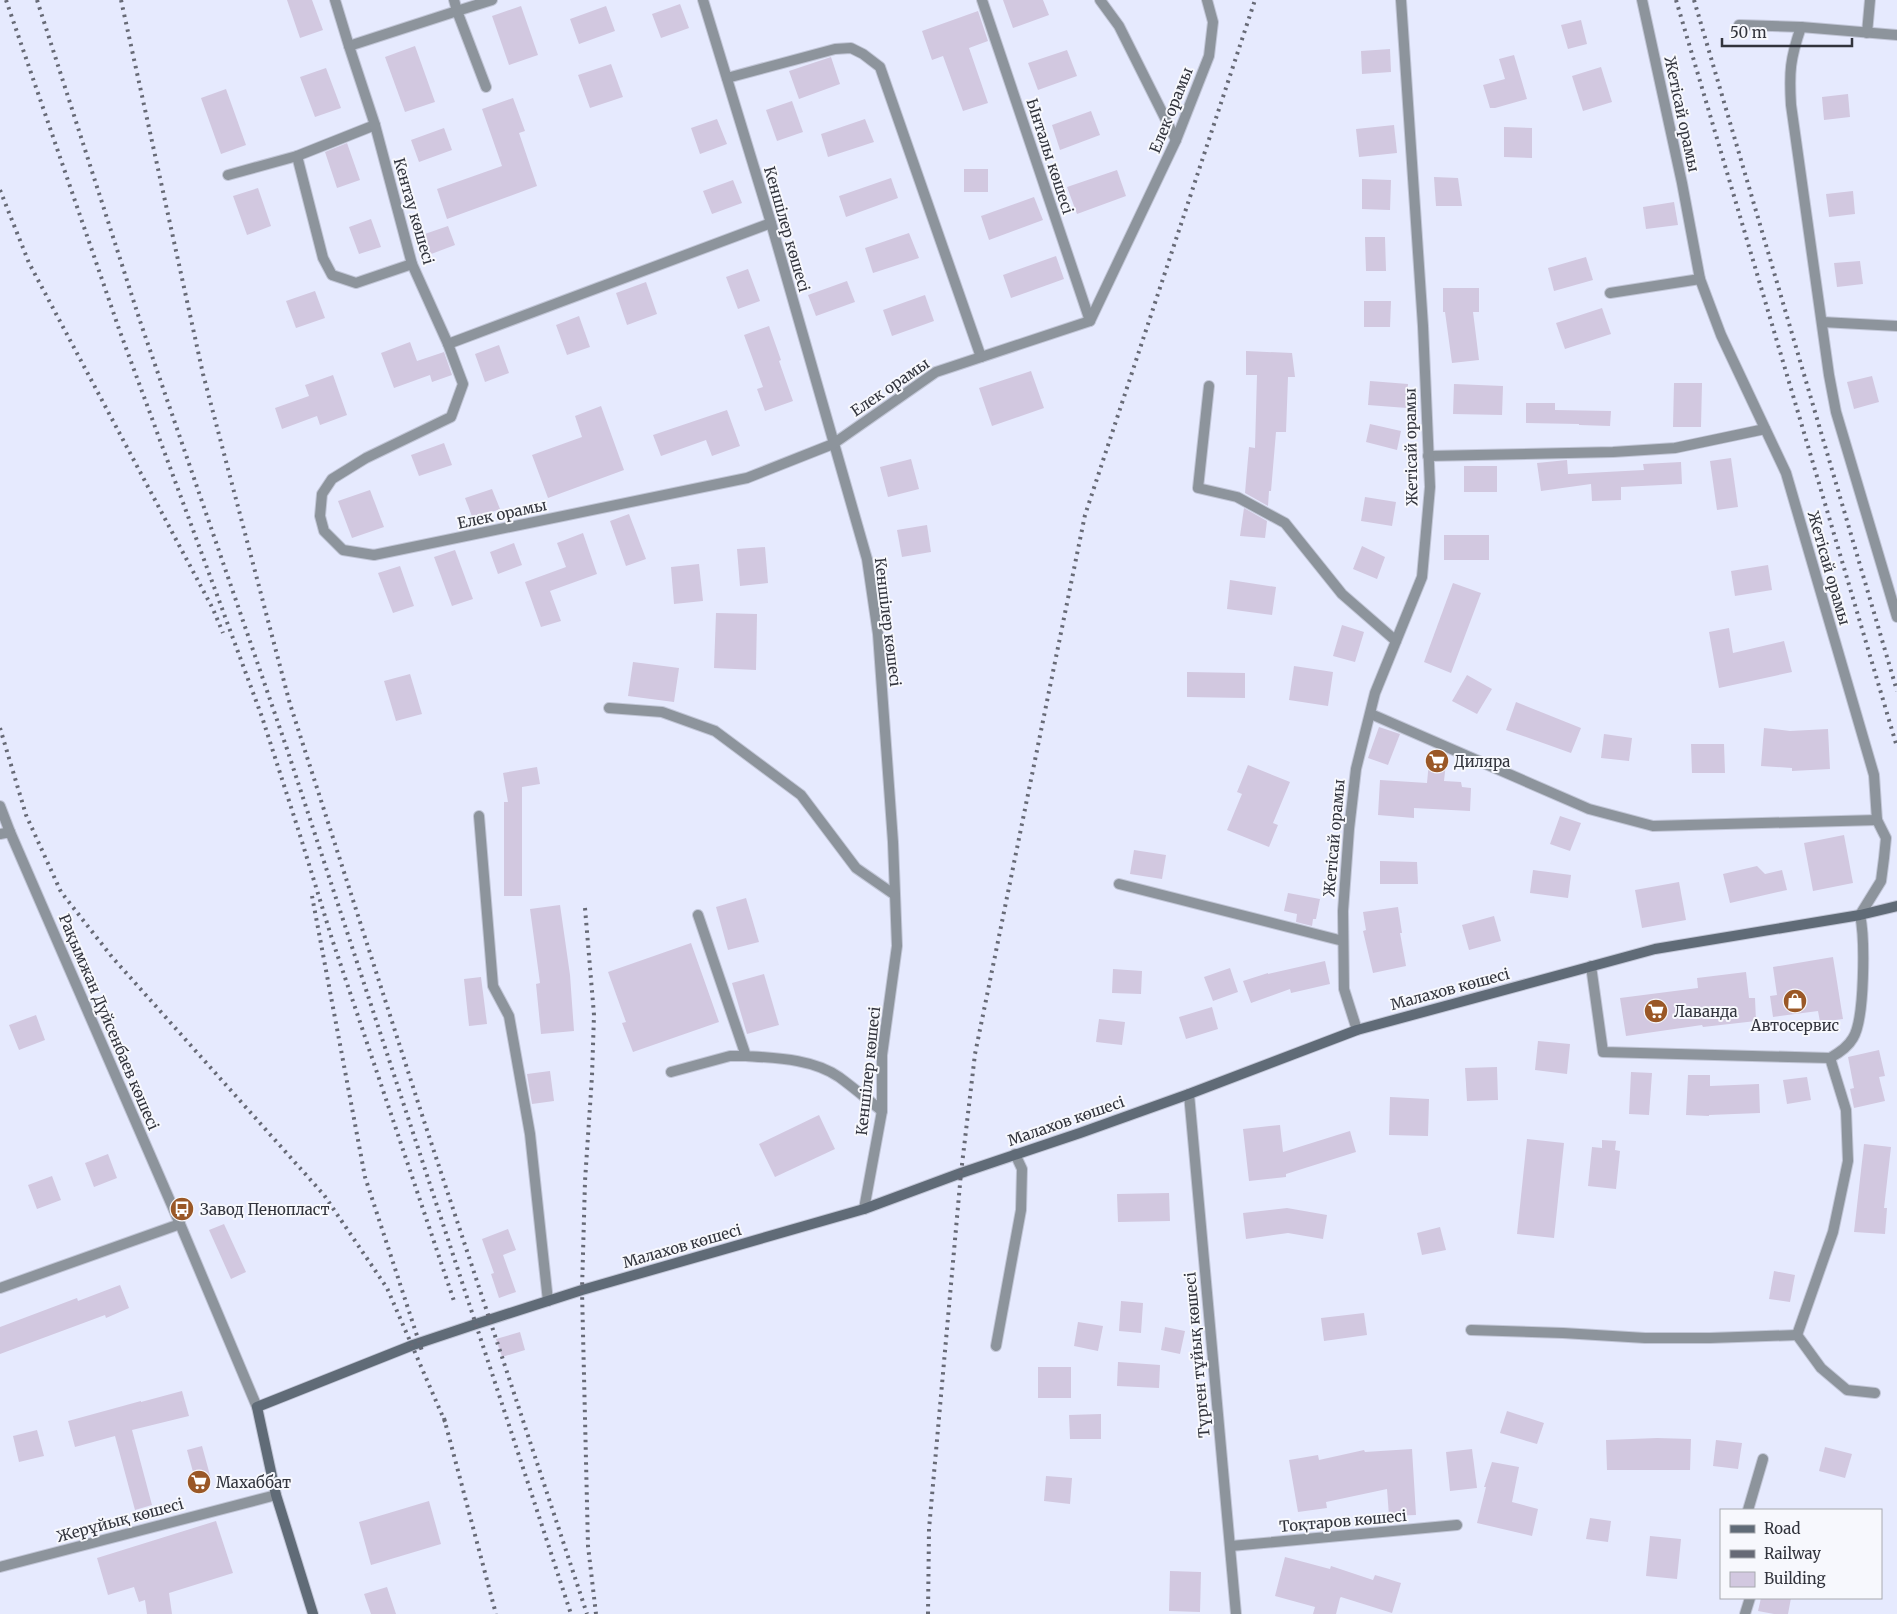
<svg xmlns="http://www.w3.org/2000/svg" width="1897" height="1614" font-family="Merriweather,serif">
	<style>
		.building { fill: #d2c8e0 }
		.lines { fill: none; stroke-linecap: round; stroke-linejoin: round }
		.service-casing { stroke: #c2c6d7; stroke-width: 12 }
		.minor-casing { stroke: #c2c6d7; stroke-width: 12 }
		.tertiary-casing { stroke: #c2c6d7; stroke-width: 12 }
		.secondary-casing { stroke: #c2c6d7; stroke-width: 12 }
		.service { stroke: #8d949c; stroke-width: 10 }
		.minor { stroke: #8d949c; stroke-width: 10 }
		.tertiary { stroke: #8d949c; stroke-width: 10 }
		.secondary { stroke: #606b77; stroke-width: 10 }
		.rail { stroke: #676a76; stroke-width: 4; stroke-dasharray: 2.5 5; stroke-linecap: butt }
		.labels { text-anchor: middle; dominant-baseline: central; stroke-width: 4; stroke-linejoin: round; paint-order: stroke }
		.street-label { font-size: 15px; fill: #32343d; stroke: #f7f8fd }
		.poi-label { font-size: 15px; fill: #32343d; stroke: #f7f8fd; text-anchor: start }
	</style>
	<rect width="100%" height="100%" fill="#e6eafe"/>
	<g class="building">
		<polygon points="287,0 312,0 323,30 300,38"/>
		<polygon points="1003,0 1043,0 1049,15 1013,28"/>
		<polygon points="680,4 689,28 661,38 652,14"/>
		<polygon points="521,6 538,55 509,65 492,16"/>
		<polygon points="606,6 615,31 579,44 570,19"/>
		<polygon points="978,11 988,41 969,48 988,103 963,111 943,56 932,60 922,31"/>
		<polygon points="1581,20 1587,44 1568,49 1561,25"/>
		<polygon points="415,46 435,102 405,112 385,57"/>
		<polygon points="1390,49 1391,72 1362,74 1361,51"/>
		<polygon points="1067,50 1077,76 1038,90 1028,63"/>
		<polygon points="1514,55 1527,99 1495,108 1490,108 1483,85 1505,79 1499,59"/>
		<polygon points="831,57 840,84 799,99 789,71"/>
		<polygon points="611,64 623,97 590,108 578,75"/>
		<polygon points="1601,67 1612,102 1583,111 1572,76"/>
		<polygon points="326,68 341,108 315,117 300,77"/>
		<polygon points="226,89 246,145 221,154 201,98"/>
		<polygon points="1848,94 1850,117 1824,120 1822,97"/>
		<polygon points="513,98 525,131 519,133 537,186 447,219 437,189 502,166 482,109"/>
		<polygon points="792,101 803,132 777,141 766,110"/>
		<polygon points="1091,111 1100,135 1060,150 1052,125"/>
		<polygon points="717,119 727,144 700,154 691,128"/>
		<polygon points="865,119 874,142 828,157 821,134"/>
		<polygon points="1394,125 1397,153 1359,157 1356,129"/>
		<polygon points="1504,127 1532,128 1532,158 1504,157"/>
		<polygon points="444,128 452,150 419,162 411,140"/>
		<polygon points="347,143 360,180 337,188 325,152"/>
		<rect x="964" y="169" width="24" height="23"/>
		<polygon points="1117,170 1126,196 1077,214 1067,187"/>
		<polygon points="1434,177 1458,178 1462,206 1436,206"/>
		<polygon points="891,178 898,198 846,217 839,196"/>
		<polygon points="1362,179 1391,180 1390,210 1362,209"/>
		<polygon points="733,180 742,203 712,214 703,191"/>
		<polygon points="258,188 271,226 247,235 233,196"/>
		<polygon points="1853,191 1855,214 1829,217 1826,194"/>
		<polygon points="1034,197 1043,220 989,240 981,216"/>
		<polygon points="1674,202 1678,225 1646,229 1643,207"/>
		<polygon points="371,219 381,247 359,254 349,227"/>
		<polygon points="448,226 455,245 426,256 419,236"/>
		<polygon points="909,233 919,258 873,273 865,248"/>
		<polygon points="1365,237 1385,237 1386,271 1366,271"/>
		<polygon points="1056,256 1064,279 1011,298 1003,275"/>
		<polygon points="1586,257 1593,280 1554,291 1548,268"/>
		<polygon points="1860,261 1863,284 1837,287 1834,263"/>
		<polygon points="748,269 760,301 738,309 726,277"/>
		<polygon points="847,281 855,302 816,316 808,295"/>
		<polygon points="646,282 657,314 627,325 616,293"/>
		<polygon points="1443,288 1479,288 1479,312 1473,312 1479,360 1452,363 1445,312 1443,312"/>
		<polygon points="315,291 325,318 296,328 286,301"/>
		<polygon points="925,295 934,321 892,336 883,310"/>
		<polygon points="1364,301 1391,301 1390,327 1364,327"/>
		<polygon points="1602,308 1611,334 1565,349 1556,323"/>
		<polygon points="579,316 590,347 567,355 556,325"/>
		<polygon points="769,326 781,360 779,361 793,401 765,411 757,389 763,387 744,335"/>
		<polygon points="410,342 417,361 444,352 452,375 432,382 430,375 394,388 381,353"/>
		<polygon points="499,345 509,373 485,382 475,354"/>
		<polygon points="1246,351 1292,353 1295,377 1288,377 1286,432 1276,432 1271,491 1269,491 1268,506 1245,493 1249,447 1255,448 1257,375 1246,375"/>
		<polygon points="1031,371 1044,408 992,426 979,388"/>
		<polygon points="333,375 347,415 320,425 317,416 282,429 275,408 309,396 305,385"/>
		<polygon points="1872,376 1879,402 1854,409 1847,382"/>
		<polygon points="1370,381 1408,384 1407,408 1368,405"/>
		<polygon points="1674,383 1702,383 1701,427 1673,427"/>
		<polygon points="1454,384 1503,386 1502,415 1453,414"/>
		<polygon points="1526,403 1555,403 1555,410 1611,411 1610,426 1579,425 1579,424 1526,423"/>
		<polygon points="601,406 624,470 548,498 532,455 582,437 575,416"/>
		<polygon points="727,410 740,446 712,456 706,440 661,456 653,435"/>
		<polygon points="1370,424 1401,431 1397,450 1366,442"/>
		<polygon points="444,443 452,465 419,476 411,455"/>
		<polygon points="1731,458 1738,507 1717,510 1710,461"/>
		<polygon points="911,459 919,489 888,497 880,467"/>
		<polygon points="1567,460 1568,474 1644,470 1643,464 1681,462 1682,484 1621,487 1621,500 1592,501 1591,484 1541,491 1537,463"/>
		<rect x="1464" y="466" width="33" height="26"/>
		<polygon points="492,489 500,509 473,519 465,498"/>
		<polygon points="370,490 384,527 352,538 338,501"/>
		<polygon points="1365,497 1396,502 1392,526 1361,521"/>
		<polygon points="1244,508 1267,521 1265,538 1240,536"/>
		<polygon points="629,514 646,559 626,566 610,521"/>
		<polygon points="927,525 931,552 902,557 897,530"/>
		<polygon points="583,533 597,574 550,591 561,621 541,627 525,582 566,567 557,543"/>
		<rect x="1444" y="535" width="45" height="25"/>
		<polygon points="514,543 522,565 498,574 490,552"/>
		<polygon points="1362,546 1385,557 1377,579 1353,569"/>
		<polygon points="765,547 768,583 740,586 737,549"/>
		<polygon points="455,550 473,599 452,606 434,557"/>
		<polygon points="699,564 703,601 674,604 671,567"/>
		<polygon points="1768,565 1772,590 1735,596 1731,571"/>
		<polygon points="400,566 414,606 393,613 378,573"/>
		<polygon points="1230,580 1276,587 1272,615 1227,609"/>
		<polygon points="1453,583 1481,593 1451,673 1424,662"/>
		<polygon points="716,613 757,614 756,670 714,668"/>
		<polygon points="1342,625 1364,632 1355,662 1333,656"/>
		<polygon points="1729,628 1733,653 1784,641 1792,672 1719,688 1709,632"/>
		<polygon points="633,662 679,668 674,702 628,696"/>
		<polygon points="1294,666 1333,672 1328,706 1289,700"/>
		<polygon points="1187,672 1245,673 1245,698 1187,697"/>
		<polygon points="410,674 422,714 396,721 384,681"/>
		<polygon points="1467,675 1492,689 1477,714 1452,701"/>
		<polygon points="1516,702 1581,728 1571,753 1506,730"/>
		<polygon points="1379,727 1400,734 1388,765 1368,758"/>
		<polygon points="1764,728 1790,731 1828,729 1830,769 1792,771 1792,768 1761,766"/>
		<polygon points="1604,734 1632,738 1629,761 1601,758"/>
		<polygon points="1691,744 1724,744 1725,773 1692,773"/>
		<polygon points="1430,751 1447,754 1444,781 1461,782 1462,787 1471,788 1470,811 1414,808 1414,818 1378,815 1380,780 1427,783"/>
		<polygon points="1248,765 1290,782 1273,823 1278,825 1269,847 1227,830 1242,794 1237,792"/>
		<polygon points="537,767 540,784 522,787 522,896 504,896 504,802 508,802 503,773"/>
		<polygon points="1560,816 1581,823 1570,851 1550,844"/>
		<polygon points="1844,835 1853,883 1813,891 1804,843"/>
		<polygon points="1134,850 1166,855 1162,879 1130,874"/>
		<polygon points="1380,861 1417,862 1418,884 1380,884"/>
		<polygon points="1757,866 1765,874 1782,870 1787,890 1730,903 1723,874"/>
		<polygon points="1533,870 1571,875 1568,898 1530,893"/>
		<polygon points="1679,882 1686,920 1642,928 1635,890"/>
		<polygon points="1288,893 1320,899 1316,919 1313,919 1312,926 1296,922 1297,914 1284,911"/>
		<polygon points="746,898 759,942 728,950 716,907"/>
		<polygon points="560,905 570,975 574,1031 541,1034 536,984 540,983 530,909"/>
		<polygon points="1398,907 1402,933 1400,933 1406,966 1373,973 1363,931 1366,930 1363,912"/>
		<polygon points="1494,916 1501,941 1469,950 1462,925"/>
		<polygon points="691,943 719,1022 633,1052 622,1023 626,1022 608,972"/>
		<polygon points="1833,957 1843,1019 1820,1022 1818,1011 1773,1017 1770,996 1777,995 1773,967"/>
		<polygon points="1325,961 1330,984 1291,993 1290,989 1251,1003 1243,981 1268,973 1268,974"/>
		<polygon points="1230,968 1238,992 1213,1001 1204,977"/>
		<polygon points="1113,969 1142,971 1141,994 1112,993"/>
		<polygon points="1746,972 1749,998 1755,998 1756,1021 1703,1027 1702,1025 1626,1036 1620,998 1698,988 1697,978"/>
		<polygon points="764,974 779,1025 747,1034 732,983"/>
		<polygon points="481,977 487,1024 469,1026 464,979"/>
		<polygon points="1212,1007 1218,1029 1186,1039 1179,1017"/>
		<polygon points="36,1015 45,1040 19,1050 9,1025"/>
		<polygon points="1099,1019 1125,1022 1122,1045 1096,1042"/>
		<polygon points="1538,1041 1570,1044 1567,1074 1535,1070"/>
		<polygon points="1879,1050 1885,1076 1879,1077 1885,1101 1854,1108 1850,1089 1854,1088 1848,1057"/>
		<polygon points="1497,1067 1498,1100 1467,1101 1465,1068"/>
		<polygon points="550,1071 554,1101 532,1104 527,1074"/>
		<polygon points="1631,1072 1652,1073 1649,1115 1629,1114"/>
		<polygon points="1688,1075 1710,1075 1710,1086 1759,1084 1760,1113 1709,1115 1709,1116 1686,1115"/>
		<polygon points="1807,1077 1811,1100 1787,1104 1783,1080"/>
		<polygon points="1390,1097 1429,1099 1428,1136 1389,1135"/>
		<polygon points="819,1115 835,1149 775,1177 759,1144"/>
		<polygon points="1280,1125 1283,1152 1350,1131 1356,1152 1286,1174 1286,1177 1249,1181 1243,1129"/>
		<polygon points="1527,1139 1564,1143 1554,1238 1517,1234"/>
		<polygon points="1602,1140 1616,1141 1615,1150 1620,1151 1616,1189 1588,1186 1592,1147 1602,1148"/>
		<polygon points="1864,1144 1891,1147 1884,1208 1887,1208 1885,1234 1854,1232"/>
		<polygon points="108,1154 117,1178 94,1187 85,1163"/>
		<polygon points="52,1176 61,1200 37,1209 28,1185"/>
		<polygon points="1169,1193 1170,1221 1118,1222 1117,1194"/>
		<polygon points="1287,1208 1327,1215 1323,1239 1288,1233 1246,1239 1243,1213"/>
		<polygon points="224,1224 246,1272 231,1279 209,1230"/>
		<polygon points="1440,1227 1446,1250 1422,1255 1417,1233"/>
		<polygon points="508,1229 516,1250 503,1255 516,1292 499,1298 491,1274 494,1273 482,1239"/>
		<polygon points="1774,1271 1795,1275 1790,1302 1769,1299"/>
		<polygon points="120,1285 129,1308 106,1318 105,1315 0,1354 0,1327 77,1298 78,1301"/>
		<polygon points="1121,1301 1143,1303 1141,1333 1119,1331"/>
		<polygon points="1364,1313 1367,1335 1324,1341 1321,1318"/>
		<polygon points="1078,1322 1103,1326 1098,1351 1074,1346"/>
		<polygon points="1165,1327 1185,1331 1180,1354 1161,1350"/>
		<polygon points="520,1332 525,1350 502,1357 496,1339"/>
		<polygon points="1118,1362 1160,1365 1159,1388 1117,1386"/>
		<rect x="1038" y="1367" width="33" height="31"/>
		<polygon points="182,1391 189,1416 132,1430 152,1505 135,1510 115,1436 75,1447 68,1421 141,1401 141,1402"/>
		<polygon points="1507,1411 1544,1423 1537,1444 1500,1433"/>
		<polygon points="1101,1414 1101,1439 1070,1439 1069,1415"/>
		<polygon points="37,1430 44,1456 19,1462 13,1436"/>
		<polygon points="1657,1438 1691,1439 1690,1470 1607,1470 1606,1440"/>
		<polygon points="1716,1440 1742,1443 1738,1469 1713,1466"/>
		<polygon points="202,1446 211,1479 196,1483 187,1450"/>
		<polygon points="1825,1447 1852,1454 1845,1478 1819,1471"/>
		<polygon points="1412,1449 1416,1515 1389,1516 1387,1489 1326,1502 1327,1508 1298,1512 1289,1460 1318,1455 1319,1460 1364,1450 1365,1452"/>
		<polygon points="1472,1449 1477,1488 1450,1491 1446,1452"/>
		<polygon points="1492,1462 1519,1467 1512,1502 1538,1509 1532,1536 1477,1523 1486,1487 1484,1487"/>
		<polygon points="1046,1476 1072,1478 1070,1504 1044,1501"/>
		<polygon points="429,1501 441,1544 371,1565 359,1522"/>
		<polygon points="1590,1518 1611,1521 1608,1542 1586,1539"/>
		<polygon points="216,1521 233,1573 169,1593 172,1614 147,1614 145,1600 139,1602 134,1587 108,1595 97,1558"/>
		<polygon points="1650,1536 1681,1539 1677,1579 1646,1576"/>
		<polygon points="1285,1557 1330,1569 1331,1566 1373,1580 1375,1575 1401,1583 1392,1613 1341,1597 1340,1598 1336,1614 1313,1614 1315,1607 1275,1596"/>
		<polygon points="1170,1571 1201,1572 1200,1612 1169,1611"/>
		<polygon points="387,1587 396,1614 371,1614 364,1594"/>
		<polygon points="1761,1598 1791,1598 1788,1614 1774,1614 1758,1611"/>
	</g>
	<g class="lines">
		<g class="service-casing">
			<g id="service">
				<polyline points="335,0 349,46"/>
				<polyline points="727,78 835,49 851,48 863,54 880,67 981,357"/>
				<polyline points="486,87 457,11 492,0"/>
				<polyline points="297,156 323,258 332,275 356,283 412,264"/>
				<polyline points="228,175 297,156 375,125"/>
				<polyline points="1209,386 1198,488 1237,497 1285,523 1342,594 1396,641"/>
				<polyline points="1428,456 1613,452 1675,448 1765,429"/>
				<polyline points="609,708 662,712 715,731 801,795 856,868 895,895"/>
				<polyline points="1371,714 1589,809 1653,826 1877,820"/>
				<polyline points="0,806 10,832"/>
				<polyline points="479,816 493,986 509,1016 530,1134 548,1301"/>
				<polyline points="1119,884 1343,941"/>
				<path d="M698,915l48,141c31,2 67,3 93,21 15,11 29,23 43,34"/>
				<path d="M1860,915c5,23 5,104 -7,123 -5,9 -14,15 -23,20l16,52 2,51 -15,71 -36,103 24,33 26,22 28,3"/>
				<polyline points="1591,966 1603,1052 1830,1058"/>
				<polyline points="671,1072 730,1056 746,1056"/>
				<polyline points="1471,1330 1563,1333 1645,1338 1710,1338 1797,1335"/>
				<polyline points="996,1346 1021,1210 1022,1169 1015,1154"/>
				<polyline points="1748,1510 1763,1459"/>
				<polyline points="1231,1546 1457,1525"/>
				<polyline points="1745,1614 1750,1598"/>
			</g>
		</g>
		<g class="minor-casing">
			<g id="minor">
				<polyline points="454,0 457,11 349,46 375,125 412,264 448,344 771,223"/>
				<polyline points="703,0 771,223 867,559 878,634 893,842 897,946 882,1055 882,1111 864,1209"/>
				<polyline points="982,0 1090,321"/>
				<polyline points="1100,0 1119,26 1176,140"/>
				<polyline points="1642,0 1682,183 1700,279 1721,335 1786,473 1874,775 1877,820 1886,838 1884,858 1881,881 1860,915"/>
				<polyline points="1739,25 1801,27 1897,35"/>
				<path d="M1801,27c-11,32 -12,45 -10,78l38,270 7,37 61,205"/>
				<polyline points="1867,33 1870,0"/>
				<polyline points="1610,293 1700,279"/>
				<polyline points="1822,322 1897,326"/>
				<polyline points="448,344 463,384 451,417 366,458 332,479 322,494 320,516 324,531 343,550 374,555 747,478 833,444 936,372 1090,321 1176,140 1209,56 1213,22 1207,0"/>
				<polyline points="1357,1030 1344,989 1343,911 1349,829 1356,769 1375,693 1422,577 1430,487 1423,326 1401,0"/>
				<polyline points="1189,1094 1236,1614"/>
				<polyline points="0,1288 180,1224"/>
				<polyline points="0,1567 276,1495"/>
			</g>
		</g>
		<g class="tertiary-casing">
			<polyline id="tertiary" points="0,834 10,832 180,1224 257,1407"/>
		</g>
		<g class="secondary-casing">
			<polyline id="secondary" points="313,1614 276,1495 257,1407 413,1345 476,1324 582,1290 864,1209 961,1173 1080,1133 1189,1094 1357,1030 1655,949 1860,915 1897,906"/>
		</g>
		<use href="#service" class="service"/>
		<use href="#minor" class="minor"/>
		<use href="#tertiary" class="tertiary"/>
		<use href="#secondary" class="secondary"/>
		<g class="rail">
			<polyline points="6,0 119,329 262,717 299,832 332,939 455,1304"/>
			<polyline points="37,0 140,321 287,749 571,1614"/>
			<polyline points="121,0 203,374 290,704 423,1118 587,1614"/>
			<polyline points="1676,0 1897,747"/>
			<polyline points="1694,0 1897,691"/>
			<polyline points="0,190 29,263 213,609 223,633"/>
			<polyline points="0,728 26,815 61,892 112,957 324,1195 387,1288 446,1424"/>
			<polyline points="312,896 365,1177 423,1354"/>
			<polyline points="585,908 594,1015 592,1076 585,1181 582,1290 588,1546 596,1614"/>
			<polyline points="444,1418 496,1614"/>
			<polyline points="928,1614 929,1529 961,1173 975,1054 1085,515 1255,0"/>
		</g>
	</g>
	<defs>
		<g id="supermarket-disc" transform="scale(1.25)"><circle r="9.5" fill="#9a5827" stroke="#f7f8fd"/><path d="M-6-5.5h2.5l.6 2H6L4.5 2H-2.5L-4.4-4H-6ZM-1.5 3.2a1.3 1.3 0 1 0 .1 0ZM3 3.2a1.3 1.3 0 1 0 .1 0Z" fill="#fff"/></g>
		<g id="shop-disc" transform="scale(1.25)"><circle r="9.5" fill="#9a5827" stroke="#f7f8fd"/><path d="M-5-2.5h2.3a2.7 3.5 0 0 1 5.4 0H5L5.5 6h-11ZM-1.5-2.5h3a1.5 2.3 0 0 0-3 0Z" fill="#fff"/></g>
		<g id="bus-disc" transform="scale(1.25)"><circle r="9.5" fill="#9a5827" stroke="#f7f8fd"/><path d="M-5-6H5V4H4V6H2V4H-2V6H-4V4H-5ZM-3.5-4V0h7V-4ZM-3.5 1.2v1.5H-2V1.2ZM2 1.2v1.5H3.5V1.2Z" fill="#fff"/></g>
	</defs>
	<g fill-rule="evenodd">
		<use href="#supermarket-disc" x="1437" y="761"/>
		<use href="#shop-disc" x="1795" y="1001"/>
		<use href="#supermarket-disc" x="1656" y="1011"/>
		<use href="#bus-disc" x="182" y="1209"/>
		<use href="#supermarket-disc" x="199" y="1482"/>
	</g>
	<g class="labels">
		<g class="street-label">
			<text transform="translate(1171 110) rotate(-68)">Елек орамы</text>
			<text transform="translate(1682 114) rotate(78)">Жетісай орамы</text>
			<text transform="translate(1050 156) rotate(72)">Ынталы көшесі</text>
			<text transform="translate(414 211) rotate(74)">Кентау көшесі</text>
			<text transform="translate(787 229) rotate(74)">Кеншілер көшесі</text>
			<text transform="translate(890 387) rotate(-34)">Елек орамы</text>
			<text transform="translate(1411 447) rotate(-91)">Жетісай орамы</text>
			<text transform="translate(502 514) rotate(-12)">Елек орамы</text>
			<text transform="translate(1829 568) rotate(74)">Жетісай орамы</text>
			<text transform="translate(888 622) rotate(83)">Кеншілер көшесі</text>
			<text transform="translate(1334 838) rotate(-85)">Жетісай орамы</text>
			<text transform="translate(1450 989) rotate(-15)">Малахов көшесі</text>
			<text transform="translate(109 1022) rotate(67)">Рақымжан Дүйсенбаев көшесі</text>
			<text transform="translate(868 1071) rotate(-84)">Кеншілер көшесі</text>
			<text transform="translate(1066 1121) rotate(-19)">Малахов көшесі</text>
			<text transform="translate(682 1246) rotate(-16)">Малахов көшесі</text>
			<text transform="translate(1197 1355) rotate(-95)">Түрген тұйық көшесі</text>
			<text transform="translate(120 1520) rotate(-15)">Жерұйық көшесі</text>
			<text transform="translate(1343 1521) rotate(-5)">Тоқтаров көшесі</text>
		</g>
		<g class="poi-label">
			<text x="1454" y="761">Диляра</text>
			<text x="1674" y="1011">Лаванда</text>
			<text x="1795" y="1025" text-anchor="middle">Автосервис</text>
			<text x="200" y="1209">Завод Пенопласт</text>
			<text x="216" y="1482">Махаббат</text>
		</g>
	</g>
	<rect x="1720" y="1509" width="162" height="90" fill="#f7f8fd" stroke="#a8aab0"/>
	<rect x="1730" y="1525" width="25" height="8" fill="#606b77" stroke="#a8aab0"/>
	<text x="1764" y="1534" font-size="15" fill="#32343d">Road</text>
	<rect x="1730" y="1550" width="25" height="8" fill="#676a76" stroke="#a8aab0"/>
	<text x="1764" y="1559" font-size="15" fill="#32343d">Railway</text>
	<rect x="1730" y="1572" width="25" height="15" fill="#d2c8e0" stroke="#a8aab0"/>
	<text x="1764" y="1584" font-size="15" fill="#32343d">Building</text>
	<path d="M1722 38v8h130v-8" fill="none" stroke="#32343d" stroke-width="2.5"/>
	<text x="1730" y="38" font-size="15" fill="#32343d" stroke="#f7f8fd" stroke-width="4" paint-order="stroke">50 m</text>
</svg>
